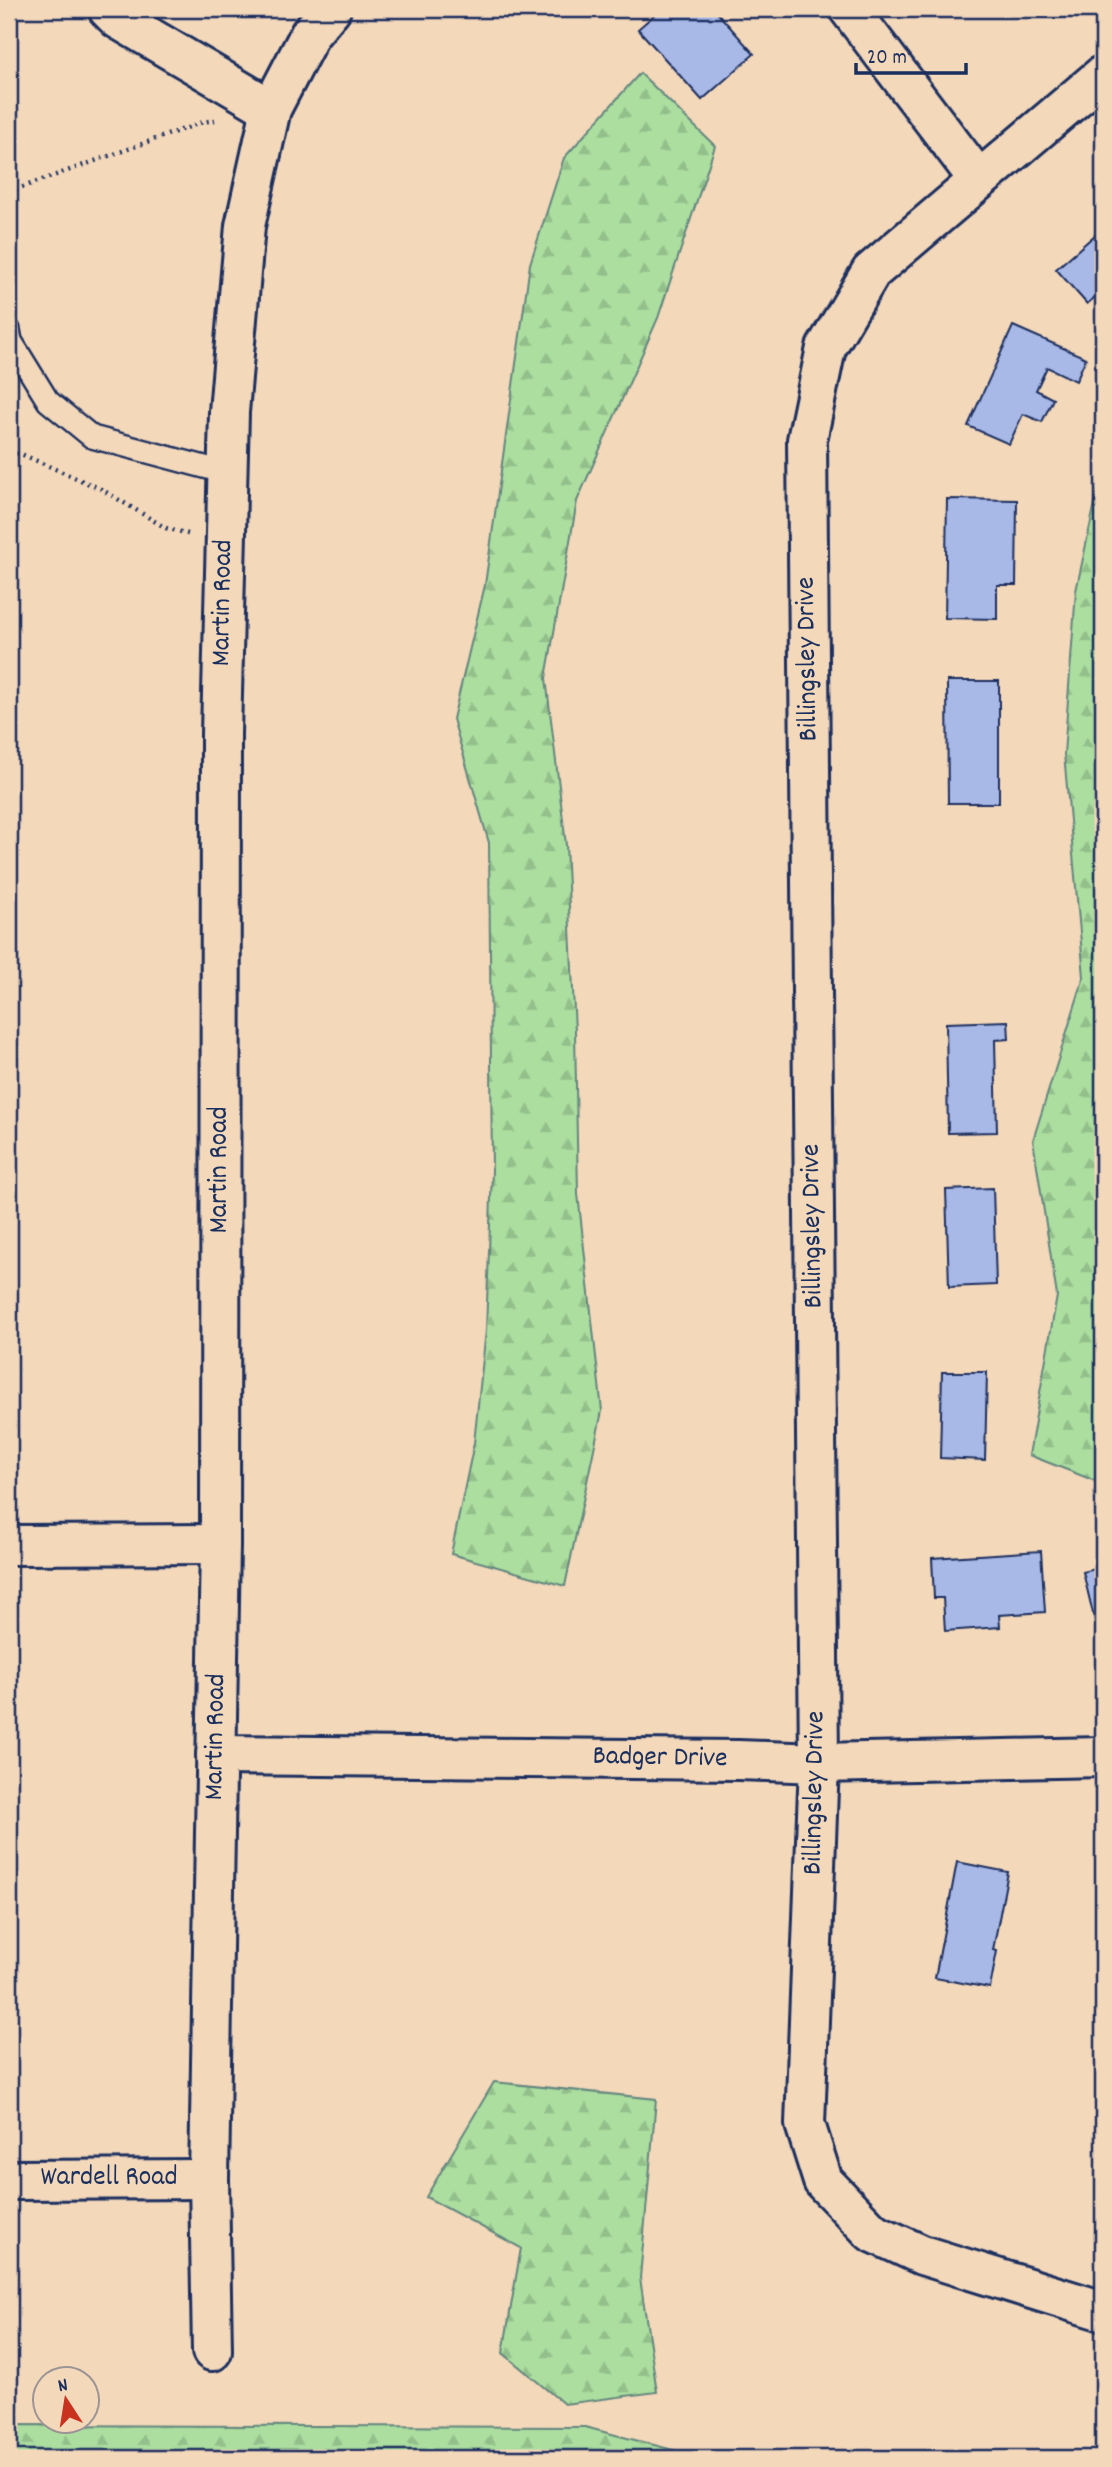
<svg xmlns="http://www.w3.org/2000/svg" width="1112" height="2467" font-family="Dekko,sans-serif">
	<style>
		.forest { fill: url(#forest-firs); stroke: #63867e; stroke-width: 2 }
		.building { fill: #a8b9e8; stroke: #1b2f5e; stroke-width: 2 }
		.lines { fill: none; stroke-linecap: round; stroke-linejoin: round }
		.lane-casing { stroke: #1b2f5e; stroke-width: 26 }
		.street-casing { stroke: #1b2f5e; stroke-width: 44 }
		.path { stroke: #1b2f5e; stroke-width: 4.5; stroke-dasharray: 2 5; stroke-linecap: butt }
		.lane { stroke: #f3d8ba; stroke-width: 21 }
		.street { stroke: #f3d8ba; stroke-width: 38 }
		.labels { text-anchor: middle; dominant-baseline: central; stroke-width: 7; stroke-linejoin: round; paint-order: stroke }
		.street-label { font-size: 28px; fill: #1b2f5e; stroke: #f3d8ba }
	</style>
	<defs>
		<pattern id="forest-firs" width="22" height="20" patternUnits="userSpaceOnUse" patternTransform="scale(1.75)"><rect width="22" height="20" fill="#abde9f"/><path d="M5 1l3.5 6h-7zM16 11l3.5 6h-7z" fill="#93bf8b"/></pattern>
	</defs>
	<rect width="100%" height="100%" fill="#f3d8ba"/>
	<filter id="ink" filterUnits="userSpaceOnUse"><feTurbulence type="fractalNoise" baseFrequency=".0143" numOctaves="2"/><feDisplacementMap in="SourceGraphic" scale="14" xChannelSelector="R" yChannelSelector="G"/><feConvolveMatrix kernelMatrix="1 2 1 2 8 2 1 2 1" color-interpolation-filters="sRGB"/></filter>
	<g filter="url(#ink)">
		<g class="forest">
			<polygon points="640,73 715,146 658,318 577,501 546,678 566,845 575,1031 578,1194 602,1411 565,1586 451,1554 474,1443 486,1330 492,1171 489,843 453,719 485,585 530,264 564,158"/>
			<polygon points="1103,466 1103,1484 1029,1455 1057,1296 1033,1140 1084,977 1064,754 1076,591"/>
			<polygon points="494,2082 656,2099 640,2278 657,2392 564,2404 503,2353 521,2248 426,2197"/>
			<polygon points="9,2425 585,2427 704,2458 9,2458"/>
		</g>
		<g class="building">
			<polygon points="661,9 714,9 754,54 702,100 638,29"/>
			<polygon points="1103,228 1103,290 1087,304 1056,269"/>
			<polygon points="1013,326 1086,358 1076,381 1047,367 1036,390 1053,399 1042,422 1023,414 1009,444 968,426"/>
			<polygon points="947,499 1017,500 1016,585 997,585 997,619 945,618"/>
			<polygon points="947,681 999,681 999,803 948,803"/>
			<polygon points="1008,1021 1009,1039 995,1040 997,1132 948,1133 946,1023"/>
			<polygon points="993,1188 996,1285 949,1287 946,1190"/>
			<polygon points="942,1372 987,1372 985,1460 940,1458"/>
			<polygon points="1041,1551 1045,1612 999,1615 1000,1627 945,1631 943,1598 934,1598 932,1558"/>
			<polygon points="1103,1567 1103,1628 1097,1630 1083,1572"/>
			<polygon points="957,1862 1008,1872 993,1950 997,1951 990,1988 935,1978"/>
		</g>
		<g class="lines">
			<g class="lane-casing">
				<polyline id="lane" points="9,330 11,341 48,401 92,437 227,473"/>
			</g>
			<g class="street-casing">
				<g id="street">
					<polyline points="108,9 118,19 271,109"/>
					<polyline points="849,9 978,179"/>
					<polyline points="1103,75 871,272 826,348 807,440 819,1763 805,2124 823,2181 872,2232 922,2255 1103,2311"/>
					<polyline points="9,1545 220,1544"/>
					<polyline points="216,1755 738,1760 819,1763 1103,1757"/>
					<polyline points="9,2180 209,2179"/>
					<polyline points="212,2351 209,2179 220,1544 221,734 229,412 245,226 271,109 310,34 331,9"/>
				</g>
			</g>
			<g class="path">
				<polyline points="9,192 203,122 215,120"/>
				<polyline points="9,453 21,454 101,489 166,528 188,534"/>
			</g>
			<use href="#lane" class="lane"/>
			<use href="#street" class="street"/>
		</g>
	</g>
	<g class="labels">
		<g class="street-label">
			<text transform="translate(224 603) rotate(-89)">Martin Road</text>
			<text transform="translate(809 659) rotate(-91)">Billingsley Drive</text>
			<text transform="translate(221 1170) rotate(-90)">Martin Road</text>
			<text transform="translate(814 1226) rotate(-91)">Billingsley Drive</text>
			<text transform="translate(217 1737) rotate(-89)">Martin Road</text>
			<text transform="translate(660 1759) rotate(1)">Badger Drive</text>
			<text transform="translate(816 1793) rotate(-89)">Billingsley Drive</text>
			<text x="109" y="2179">Wardell Road</text>
		</g>
	</g>
	<rect width="1112" height="2467" fill="none" stroke="#f3d8ba" stroke-width="35"/>
	<rect x="18" y="18" width="1077" height="2432" fill="none" stroke="#1b2f5e" stroke-width="2.5" filter="url(#ink)"/>
	<g transform="translate(66 2400) rotate(348)"><circle r="33" fill="#f3d8ba" stroke="#9d9495" stroke-width="2"/>
	<path d="M0-5L12 26L0 18L-12 26Z" fill="#c8321e"/>
	<text y="-10" font-size="19" font-weight="bold" text-anchor="middle" fill="#1b2f5e">N</text>
	</g>
	<path d="M856 63v10h110v-10" fill="none" stroke="#1b2f5e" stroke-width="3.5"/>
	<text x="867" y="63" font-size="21" fill="#1b2f5e" stroke="#f3d8ba" stroke-width="5" paint-order="stroke">20 m</text>
</svg>
